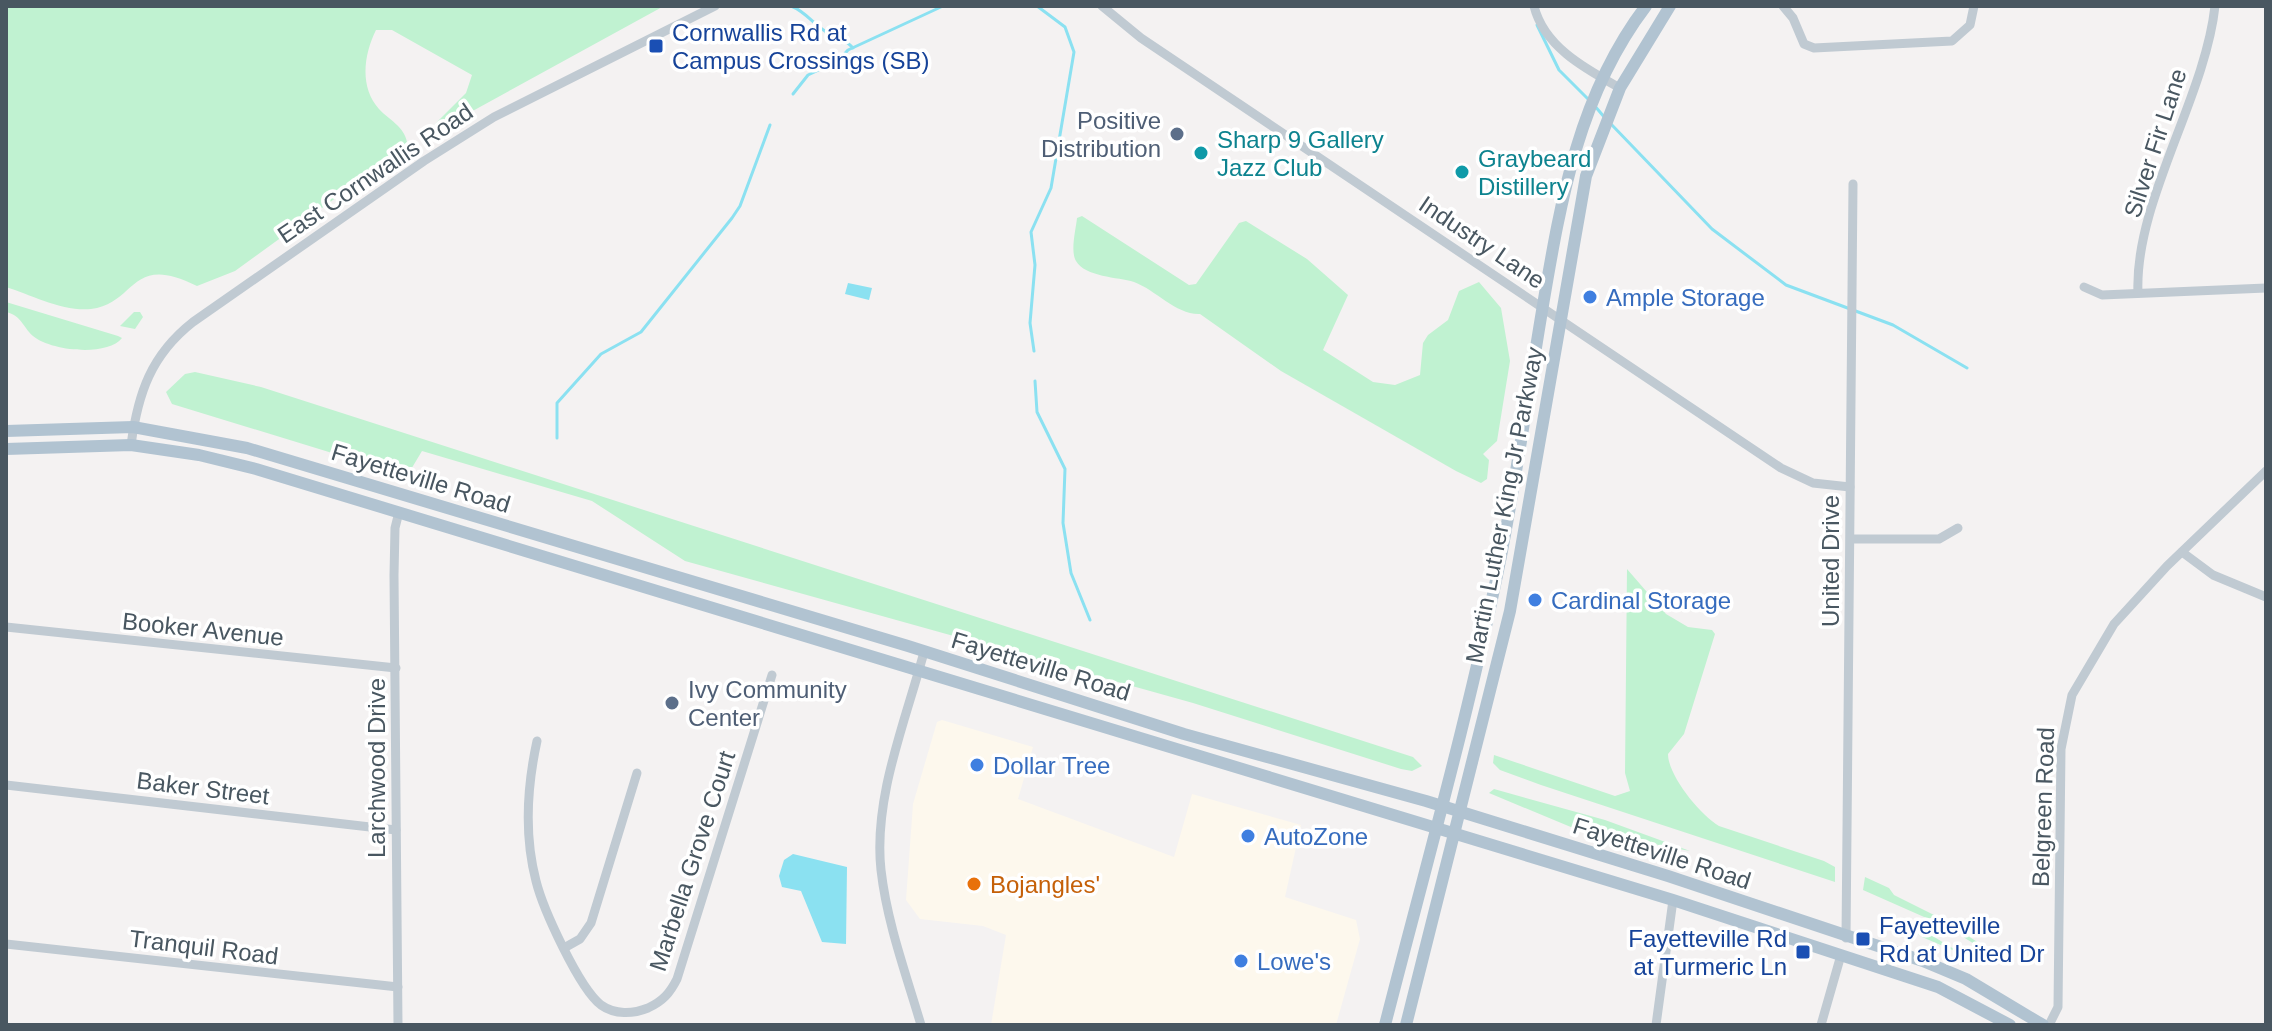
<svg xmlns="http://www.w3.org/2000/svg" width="2272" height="1031" font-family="Helvetica,sans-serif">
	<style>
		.commercial { fill: #fdf8ed }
		.green { fill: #c0f2d1 }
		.water { fill: #8be1f1 }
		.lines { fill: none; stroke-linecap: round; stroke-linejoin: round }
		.stream { stroke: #8be1f1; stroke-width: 3 }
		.minor { stroke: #c0cad2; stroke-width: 9 }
		.major { stroke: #b1c3d1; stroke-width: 12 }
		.transit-dot { fill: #1a4fb4; stroke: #fff; stroke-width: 3 }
		.service-dot { fill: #5c6f8a; stroke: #fff; stroke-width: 3 }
		.culture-dot { fill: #0f9aa8; stroke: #fff; stroke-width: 3 }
		.shop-dot { fill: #3f7fe0; stroke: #fff; stroke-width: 3 }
		.food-dot { fill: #e8710a; stroke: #fff; stroke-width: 3 }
		.labels { text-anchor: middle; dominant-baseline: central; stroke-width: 7; stroke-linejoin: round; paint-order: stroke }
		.transit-label { font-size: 24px; fill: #164399; stroke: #fff; text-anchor: start }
		.service-label { font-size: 24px; fill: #4e5e75; stroke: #fff; text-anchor: end }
		.culture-label { font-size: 24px; fill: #0d838f; stroke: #fff; text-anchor: start }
		.street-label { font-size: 24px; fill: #495761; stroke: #fff }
		.shop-label { font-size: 24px; fill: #366cbe; stroke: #fff; text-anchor: start }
		.food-label { font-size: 24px; fill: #c56008; stroke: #fff; text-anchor: start }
	</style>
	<rect width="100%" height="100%" fill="#f4f2f2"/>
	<polygon class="commercial" points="942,720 1033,747 1018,799 1174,857 1192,794 1301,825 1285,897 1356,920 1360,939 1336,1025 991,1025 1006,935 983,926 920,919 906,900 913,804 937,722"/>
	<g class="green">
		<path d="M6,6h658l-226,124 -4,-2 1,-4 31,-31 6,-18 -80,-45h-16c-12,24 -17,57 3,79 10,11 25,17 28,33l-12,13 -160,116 -38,15c-67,-34 -60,17 -106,23 -27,3 -60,-14 -85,-22z"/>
		<path d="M1082,216l107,69 7,-1 43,-61 7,-2 61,38 41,36 -25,55 50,32 22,3 25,-10 3,-32 5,-8 20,-15 11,-29 20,-9 22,26 9,53 -13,80 -14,13 6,6 -2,19 -6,4 -25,-12 -175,-100 -81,-57c-24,1 -44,-24 -66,-32 -16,-5 -49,-5 -58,-21 -6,-10 0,-32 1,-43z"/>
		<path d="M6,302l112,34 4,2c-15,19 -71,13 -89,-2 -11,-10 -11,-20 -27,-24z"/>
		<polygon points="134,312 140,312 143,317 135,329 120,326"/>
		<polygon points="195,372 261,387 1413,757 1422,766 1412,771 1401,769 1193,703 685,561 592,501 422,451 407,476 172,404 166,392 185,374"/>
		<path d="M1627,569l39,45 22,13 24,3 3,4 -31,100 -16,20c0,21 31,60 51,72l105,35 11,6v15l-294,-97 -41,-15 -7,-7 1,-8 121,41 15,-5 -5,-18z"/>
		<polygon points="1494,789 1605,820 1690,851 1633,840 1615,841 1578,830 1489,793"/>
		<polygon points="1865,877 1889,888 1894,895 1940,918 1996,954 1998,959 1949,928 1863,890"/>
		<polygon points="1893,917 1911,923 1964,955 1922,937"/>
	</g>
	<g class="water">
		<polygon points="848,283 872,288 869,300 845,294"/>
		<polygon points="793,854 847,867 846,944 822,942 801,891 782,887 779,876 784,860"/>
	</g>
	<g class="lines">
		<g class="stream">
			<path d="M791,6c16,6 24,21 39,28 9,5 15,5 23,14"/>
			<polyline points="1537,25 1559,70 1589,100"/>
			<polyline points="793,94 808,75 838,61 848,50 943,6"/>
			<polyline points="1594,105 1605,118"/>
			<polyline points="1610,123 1712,229 1786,285 1893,325 1967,368"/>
			<polyline points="1034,351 1030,323 1035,265 1031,232 1051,188 1074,52 1065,27 1037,6"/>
			<polyline points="1035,381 1037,412 1065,469 1063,523 1071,573 1090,620"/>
			<polyline points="557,438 557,403 601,354 641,332 732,218 740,206 770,125"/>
		</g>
		<g class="minor">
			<polyline points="1102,6 1141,38 1781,468 1813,483 1850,487"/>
			<path d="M1534,6c10,41 52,63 86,82"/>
			<polyline points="1783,6 1793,18 1804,44 1814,48 1952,41 1970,25 1974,6"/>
			<polyline points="2084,287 2102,295 2266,288"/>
			<path d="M2138,293c-4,-90 67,-195 77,-287"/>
			<path d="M131,445c7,-52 20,-90 62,-123l231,-161 70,-44 221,-111"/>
			<polyline points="1851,539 1939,539 1958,528"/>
			<polyline points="2182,552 2213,575 2266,597"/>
			<polyline points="6,627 396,668"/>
			<path d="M537,741c-10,46 -13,94 -1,140 7,28 43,107 65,124 14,10 32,9 47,3 15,-7 22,-15 29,-29l95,-304"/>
			<polyline points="6,785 396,830"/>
			<polyline points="1846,938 1853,184"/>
			<polyline points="6,944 398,987"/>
			<polyline points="564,948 580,939 591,923 637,773"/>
			<polyline points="398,1025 394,575 395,528 399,512"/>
			<path d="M921,1025c-15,-51 -34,-102 -40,-155 -8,-72 25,-150 43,-218"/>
			<polyline points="1656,1025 1673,900"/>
			<polyline points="1821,1025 1841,955"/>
			<polyline points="2049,1025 2058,1007 2061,749 2072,695 2114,624 2167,566 2266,471"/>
		</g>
		<g class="major">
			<polyline points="6,431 133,427 247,448 908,646 1184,734 1426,801 1668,876 1923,961 1966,979 2043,1025"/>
			<polyline points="6,449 131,445 199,455 256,469 1673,900 1938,987 2010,1025"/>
			<path d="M1385,1025c40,-156 84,-311 116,-469 16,-83 28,-168 42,-251 18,-106 36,-211 103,-299"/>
			<polyline points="1406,1025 1510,611 1586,176 1620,88 1670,6"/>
		</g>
	</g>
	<g class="transit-dot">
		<rect x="648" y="38" width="16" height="16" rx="4"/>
		<rect x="1855" y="931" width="16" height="16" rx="4"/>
		<rect x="1795" y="944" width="16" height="16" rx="4"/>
	</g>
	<g class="service-dot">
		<circle cx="1177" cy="134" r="8"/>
		<circle cx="672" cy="703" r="8"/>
	</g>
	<g class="culture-dot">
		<circle cx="1201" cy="153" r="8"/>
		<circle cx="1462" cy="172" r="8"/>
	</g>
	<g class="shop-dot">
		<circle cx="1590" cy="297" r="8"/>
		<circle cx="1535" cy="600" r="8"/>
		<circle cx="977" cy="765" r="8"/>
		<circle cx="1248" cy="836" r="8"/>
		<circle cx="1241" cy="961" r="8"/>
	</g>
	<circle class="food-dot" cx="974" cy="884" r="8"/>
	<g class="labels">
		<g class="transit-label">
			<text x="672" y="32">Cornwallis Rd at<tspan x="672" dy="28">Campus Crossings (SB)</tspan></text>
			<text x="1879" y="925">Fayetteville<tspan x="1879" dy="28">Rd at United Dr</tspan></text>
			<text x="1787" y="938" text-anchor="end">Fayetteville Rd<tspan x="1787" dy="28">at Turmeric Ln</tspan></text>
		</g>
		<g class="service-label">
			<text x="1161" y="120">Positive<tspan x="1161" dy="28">Distribution</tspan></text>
			<text x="688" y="689" text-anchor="start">Ivy Community<tspan x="688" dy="28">Center</tspan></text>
		</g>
		<g class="culture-label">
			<text x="1217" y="139">Sharp 9 Gallery<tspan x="1217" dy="28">Jazz Club</tspan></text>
			<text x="1478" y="158">Graybeard<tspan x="1478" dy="28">Distillery</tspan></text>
		</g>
		<g class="street-label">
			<text transform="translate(2155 143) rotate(-72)">Silver Fir Lane</text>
			<text transform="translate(375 173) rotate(-34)">East Cornwallis Road</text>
			<text transform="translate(1482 242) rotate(34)">Industry Lane</text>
			<text transform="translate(421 478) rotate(17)">Fayetteville Road</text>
			<text transform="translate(1504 505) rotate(-79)">Martin Luther King Jr Parkway</text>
			<text transform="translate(1830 561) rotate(-90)">United Drive</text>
			<text transform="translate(203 629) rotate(6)">Booker Avenue</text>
			<text transform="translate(1041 666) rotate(17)">Fayetteville Road</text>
			<text transform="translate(376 768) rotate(-90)">Larchwood Drive</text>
			<text transform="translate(203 788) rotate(7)">Baker Street</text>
			<text transform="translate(2043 807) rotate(-88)">Belgreen Road</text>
			<text transform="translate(1662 853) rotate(18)">Fayetteville Road</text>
			<text transform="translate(692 861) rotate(-72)">Marbella Grove Court</text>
			<text transform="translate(204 947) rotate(7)">Tranquil Road</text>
		</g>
		<g class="shop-label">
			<text x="1606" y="297">Ample Storage</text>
			<text x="1551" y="600">Cardinal Storage</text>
			<text x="993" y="765">Dollar Tree</text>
			<text x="1264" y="836">AutoZone</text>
			<text x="1257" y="961">Lowe's</text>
		</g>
		<g class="food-label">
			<text x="990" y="884">Bojangles'</text>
		</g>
	</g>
	<rect width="2272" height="1031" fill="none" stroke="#495761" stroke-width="16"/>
</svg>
